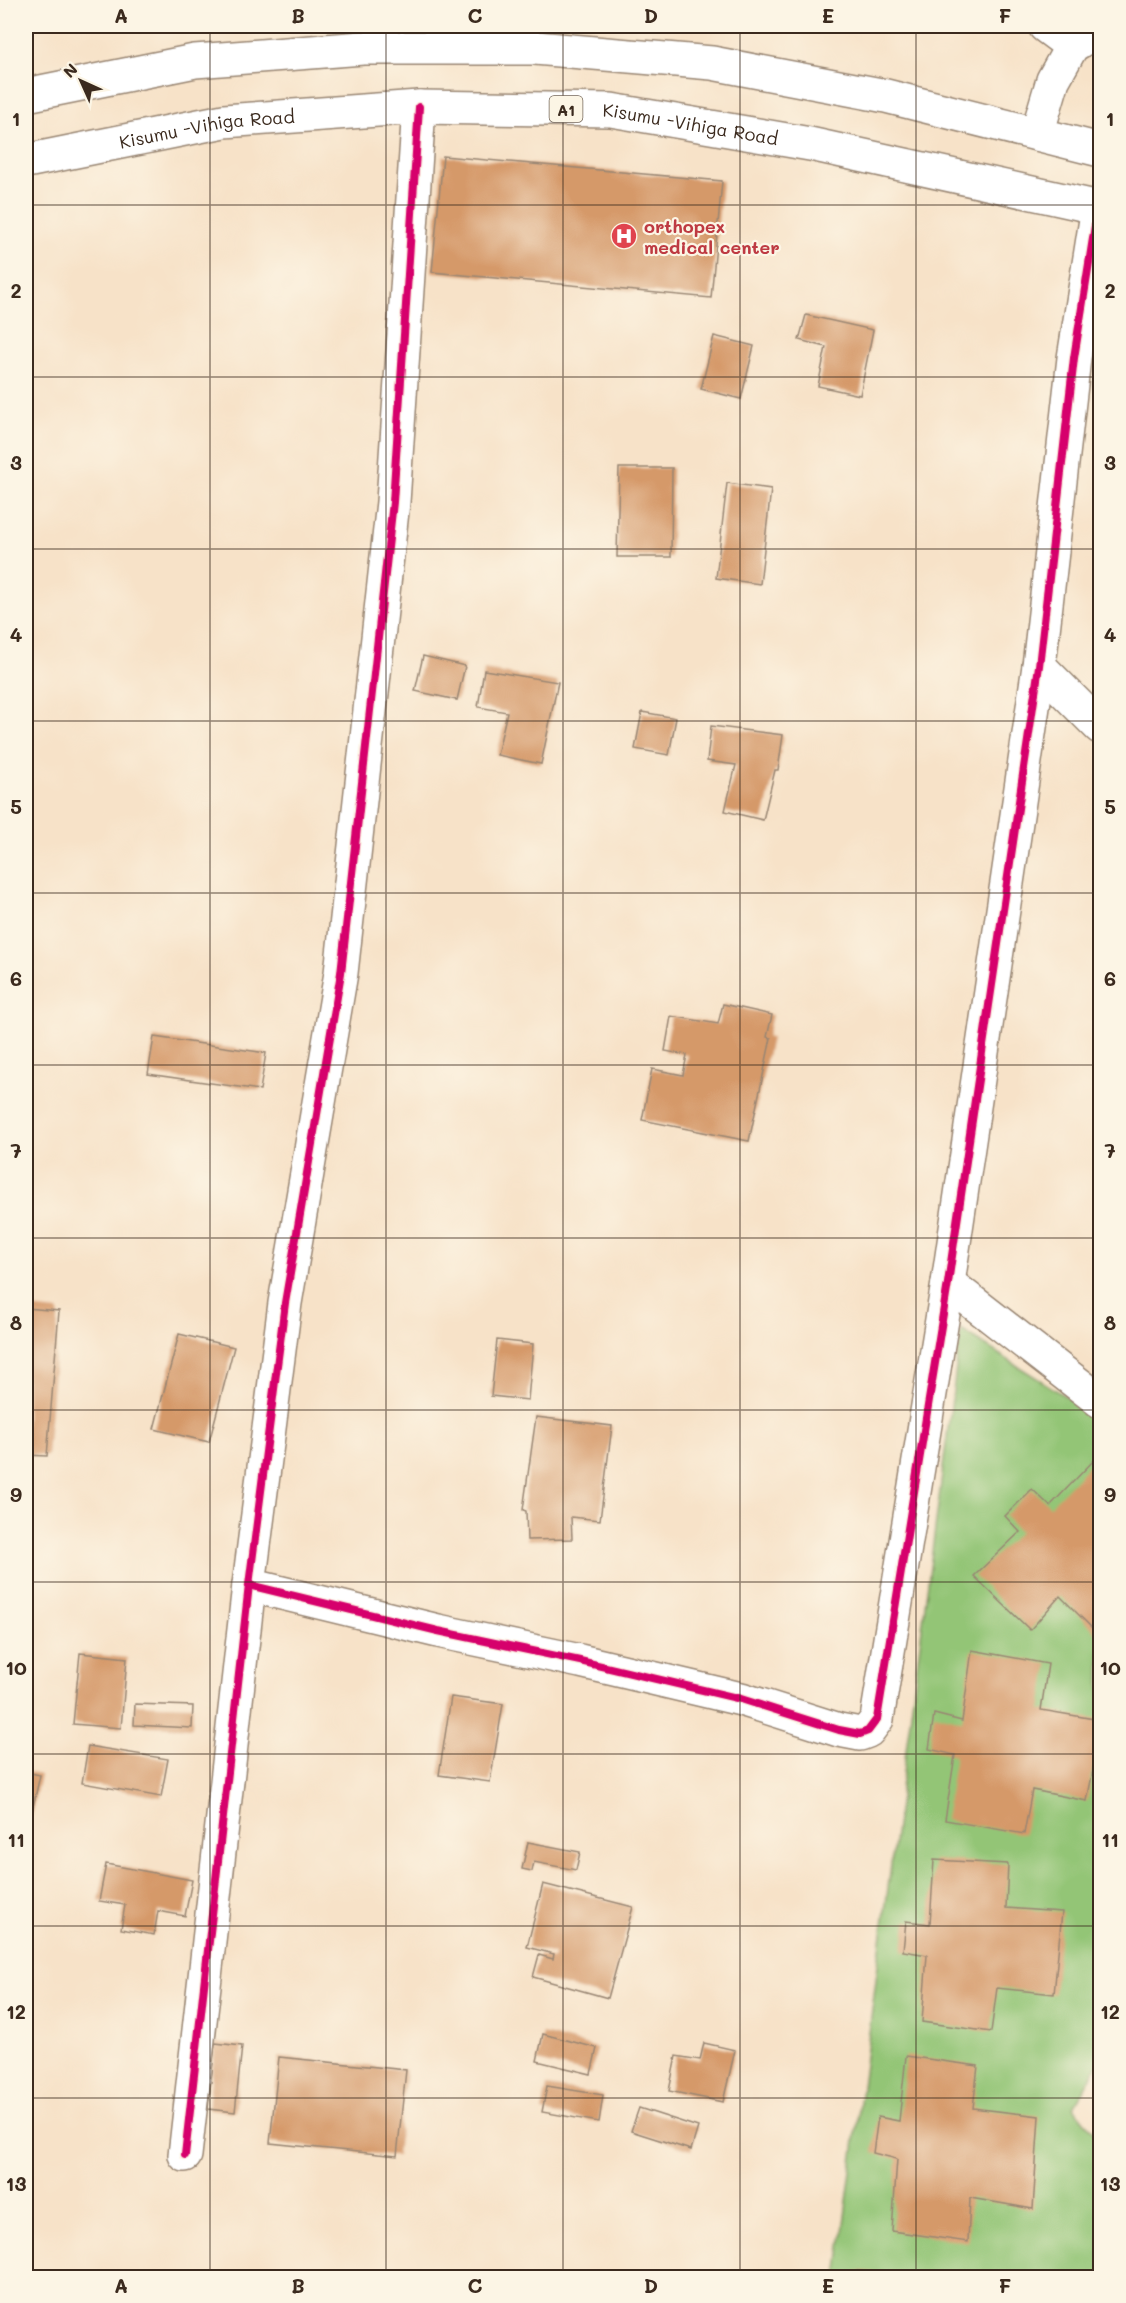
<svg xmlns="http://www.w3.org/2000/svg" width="1126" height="2303" font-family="Mali,sans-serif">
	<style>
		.green { fill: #93c576; stroke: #67784a; stroke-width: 1.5 }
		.building { fill: #d59969 }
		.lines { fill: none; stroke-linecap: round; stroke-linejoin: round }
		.minor-casing { stroke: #998673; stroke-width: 36 }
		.tertiary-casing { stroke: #998673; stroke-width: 36 }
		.trunk-casing { stroke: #998673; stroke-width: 36 }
		.minor { stroke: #fff; stroke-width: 33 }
		.tertiary { stroke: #fff; stroke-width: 33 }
		.trunk { stroke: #fff; stroke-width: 33 }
		.cycleway-casing { stroke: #fcf5e5; stroke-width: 11 }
		.cycleway { stroke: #d6006c; stroke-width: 8 }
		.grid { fill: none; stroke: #3b2a1e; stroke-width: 1.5; stroke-opacity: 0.55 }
		.labels { text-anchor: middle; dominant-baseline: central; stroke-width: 4.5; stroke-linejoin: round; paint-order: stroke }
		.shield { fill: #fcf5e5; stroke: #75675a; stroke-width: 1.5 }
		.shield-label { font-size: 16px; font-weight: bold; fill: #3b2a1e }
		.street-label { font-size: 18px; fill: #3b2a1e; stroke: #fcf5e5 }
		.health-label { font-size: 18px; font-weight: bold; fill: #be3a42; stroke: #fcf5e5; text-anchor: start }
		.neatline { fill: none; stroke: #3b2a1e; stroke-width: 2 }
		.grid-label { font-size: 20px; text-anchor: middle; font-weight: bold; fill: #3b2a1e }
	</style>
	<rect width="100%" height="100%" fill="#fcf5e5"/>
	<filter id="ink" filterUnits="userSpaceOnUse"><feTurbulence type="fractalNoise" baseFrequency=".0167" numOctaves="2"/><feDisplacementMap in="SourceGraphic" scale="12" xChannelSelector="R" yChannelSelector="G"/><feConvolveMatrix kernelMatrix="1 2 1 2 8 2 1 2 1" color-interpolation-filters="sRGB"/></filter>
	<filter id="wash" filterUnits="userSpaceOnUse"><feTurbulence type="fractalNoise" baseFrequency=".008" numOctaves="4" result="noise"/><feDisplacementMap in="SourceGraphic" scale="24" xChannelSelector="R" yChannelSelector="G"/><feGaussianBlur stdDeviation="1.35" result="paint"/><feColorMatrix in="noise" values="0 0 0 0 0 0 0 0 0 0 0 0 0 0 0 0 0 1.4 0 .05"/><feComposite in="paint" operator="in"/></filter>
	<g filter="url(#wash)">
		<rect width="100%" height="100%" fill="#f7e2c8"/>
		<polygon class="green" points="961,1330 1100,1418 1100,2061 1074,2107 1100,2141 1100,2277 837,2278"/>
		<g id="blocks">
			<g class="building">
				<polygon points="948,26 990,26 990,30 948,28"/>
				<polygon points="443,156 722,181 711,298 432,272"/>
				<polygon points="806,315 873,330 860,395 818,386 826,347 799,340"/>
				<polygon points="714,336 754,346 741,399 701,389"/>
				<polygon points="619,468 672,468 671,557 617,557"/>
				<polygon points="727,483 771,489 760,584 716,578"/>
				<polygon points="423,656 465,666 457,700 415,691"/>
				<polygon points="484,670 558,682 541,764 497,755 507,712 478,707"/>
				<polygon points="642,712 676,718 669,755 635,749"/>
				<polygon points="711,726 783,735 778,770 775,770 763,820 725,811 736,765 707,761"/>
				<polygon points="723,1004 772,1015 767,1037 771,1038 749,1141 642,1120 652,1069 683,1075 687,1055 665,1051 671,1016 718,1024"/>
				<polygon points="154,1037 266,1053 260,1090 148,1074"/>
				<polygon points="26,1308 59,1311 47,1456 26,1455"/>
				<polygon points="179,1334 234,1347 209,1442 154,1429"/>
				<polygon points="497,1340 533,1344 528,1400 491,1396"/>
				<polygon points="536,1417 612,1426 600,1520 571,1517 572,1539 527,1540 526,1511 523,1510"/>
				<polygon points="1096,1458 1100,1462 1100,1636 1060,1596 1030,1630 974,1576 1020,1532 1005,1516 1032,1489 1050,1506"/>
				<polygon points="972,1650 1048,1664 1041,1710 1100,1720 1100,1734 1087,1801 1032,1790 1024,1834 945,1820 955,1755 929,1749 934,1714 962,1721"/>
				<polygon points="80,1653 127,1658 121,1728 73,1724"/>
				<polygon points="451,1697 503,1704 490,1782 439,1775"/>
				<polygon points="135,1704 193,1706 192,1728 134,1725"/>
				<polygon points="88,1746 168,1759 161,1797 82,1783"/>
				<polygon points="26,1772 40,1775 31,1816 26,1815"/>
				<polygon points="528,1842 580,1852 576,1870 534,1862 532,1871 522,1869"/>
				<polygon points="934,1860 1008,1864 1006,1908 1062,1912 1054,1994 997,1988 991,2032 922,2022 927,1955 903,1951 906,1921 930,1924"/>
				<polygon points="106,1864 192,1880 185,1916 158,1911 154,1935 121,1929 125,1905 99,1901"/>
				<polygon points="543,1884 633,1907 608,1998 533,1977 539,1955 553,1959 554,1954 527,1947"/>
				<polygon points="543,2034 597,2048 591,2074 537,2061"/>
				<polygon points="215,2043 242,2046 235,2112 208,2109"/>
				<polygon points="704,2043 735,2050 723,2102 669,2091 676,2056 700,2060"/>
				<polygon points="906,2056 978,2066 973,2108 1039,2116 1033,2209 970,2198 968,2242 892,2231 897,2159 873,2153 878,2117 899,2121"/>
				<polygon points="279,2057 406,2070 397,2156 270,2143"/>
				<polygon points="547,2086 603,2095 599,2122 542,2112"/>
				<polygon points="639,2108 698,2127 691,2150 631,2131"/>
				<polygon points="857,2271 917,2276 917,2278 856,2278"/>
			</g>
		</g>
	</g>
	<g filter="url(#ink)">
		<use href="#blocks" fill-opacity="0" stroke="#998673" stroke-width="1.5"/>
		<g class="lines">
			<g class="minor-casing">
				<g id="minor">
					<polyline points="1045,26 1072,46"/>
					<polyline points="1039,666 1100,727"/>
					<polyline points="948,1283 1100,1401"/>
					<polyline points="249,1585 438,1631 580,1661 741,1699 839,1730 860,1734 868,1731 877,1719 948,1283 1039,666 1074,358 1098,207"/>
					<polyline points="185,2155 249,1585 285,1303 341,973 393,502 419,107"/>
				</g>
			</g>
			<g class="tertiary-casing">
				<polyline id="tertiary" points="1037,134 1053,80 1072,46 1100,29"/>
			</g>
			<g class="trunk-casing">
				<g id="trunk">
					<polyline points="26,95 195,61 363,48 535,48 712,63 886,96 1100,150"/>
					<path id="s1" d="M26,161l198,-40 195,-14 192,3 199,34 290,64"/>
				</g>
			</g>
			<use href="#minor" class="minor"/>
			<use href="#tertiary" class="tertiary"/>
			<use href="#trunk" class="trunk"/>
			<g class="cycleway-casing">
				<g id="cycleway">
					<polyline points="249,1585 438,1631 580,1661 741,1699 839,1730 860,1734 868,1731 877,1719 948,1283 1039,666 1074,358 1098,207"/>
					<polyline points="185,2155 249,1585 285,1303 341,973 393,502 419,107"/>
				</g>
			</g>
			<use href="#cycleway" class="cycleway"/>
		</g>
	</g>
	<path class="grid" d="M210,26v2252M386,26v2252M563,26v2252M740,26v2252M916,26v2252M26,205h1074M26,377h1074M26,549h1074M26,721h1074M26,893h1074M26,1065h1074M26,1238h1074M26,1410h1074M26,1582h1074M26,1754h1074M26,1926h1074M26,2098h1074"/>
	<defs>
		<g id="hospital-disc" transform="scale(1.35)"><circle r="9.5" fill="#e0444e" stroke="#fcf5e5"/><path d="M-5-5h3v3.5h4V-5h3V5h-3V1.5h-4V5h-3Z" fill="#fff"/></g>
	</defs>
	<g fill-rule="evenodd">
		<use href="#hospital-disc" x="624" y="236"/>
	</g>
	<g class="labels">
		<rect class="shield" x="549.5" y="96" width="33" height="26" rx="4.5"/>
		<g class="shield-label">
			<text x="566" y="109">A1</text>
		</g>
		<g class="street-label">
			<text stroke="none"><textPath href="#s1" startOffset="670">Kisumu -Vihiga Road</textPath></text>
			<text stroke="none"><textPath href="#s1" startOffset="184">Kisumu -Vihiga Road</textPath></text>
		</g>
		<g class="health-label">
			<text x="644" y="226">orthopex<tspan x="644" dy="21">medical center</tspan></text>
		</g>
	</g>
	<rect width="1126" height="2303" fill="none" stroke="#fcf5e5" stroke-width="66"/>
	<g transform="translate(81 81) rotate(315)" stroke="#fcf5e5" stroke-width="4.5" paint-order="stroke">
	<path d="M0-4.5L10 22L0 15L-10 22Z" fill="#3b2a1e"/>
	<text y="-9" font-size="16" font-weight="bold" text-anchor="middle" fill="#3b2a1e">N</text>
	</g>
	<rect x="33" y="33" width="1060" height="2237" class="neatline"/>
	<g class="grid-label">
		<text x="121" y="23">A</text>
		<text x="298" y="23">B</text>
		<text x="475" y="23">C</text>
		<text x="651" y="23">D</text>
		<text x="828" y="23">E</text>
		<text x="1005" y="23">F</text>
		<text x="16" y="126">1</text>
		<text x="1110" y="126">1</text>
		<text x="16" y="298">2</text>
		<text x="1110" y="298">2</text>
		<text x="16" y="470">3</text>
		<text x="1110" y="470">3</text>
		<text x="16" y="642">4</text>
		<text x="1110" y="642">4</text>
		<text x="16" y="814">5</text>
		<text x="1110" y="814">5</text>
		<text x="16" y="986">6</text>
		<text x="1110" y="986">6</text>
		<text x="16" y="1158">7</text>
		<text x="1110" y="1158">7</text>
		<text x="16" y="1330">8</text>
		<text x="1110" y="1330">8</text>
		<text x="16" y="1502">9</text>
		<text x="1110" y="1502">9</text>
		<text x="16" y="1675">10</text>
		<text x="1110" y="1675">10</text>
		<text x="16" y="1847">11</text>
		<text x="1110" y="1847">11</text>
		<text x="16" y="2019">12</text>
		<text x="1110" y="2019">12</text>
		<text x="16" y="2191">13</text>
		<text x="1110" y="2191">13</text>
		<text x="121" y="2293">A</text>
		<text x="298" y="2293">B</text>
		<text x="475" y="2293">C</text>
		<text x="651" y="2293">D</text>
		<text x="828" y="2293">E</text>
		<text x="1005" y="2293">F</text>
	</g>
</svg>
